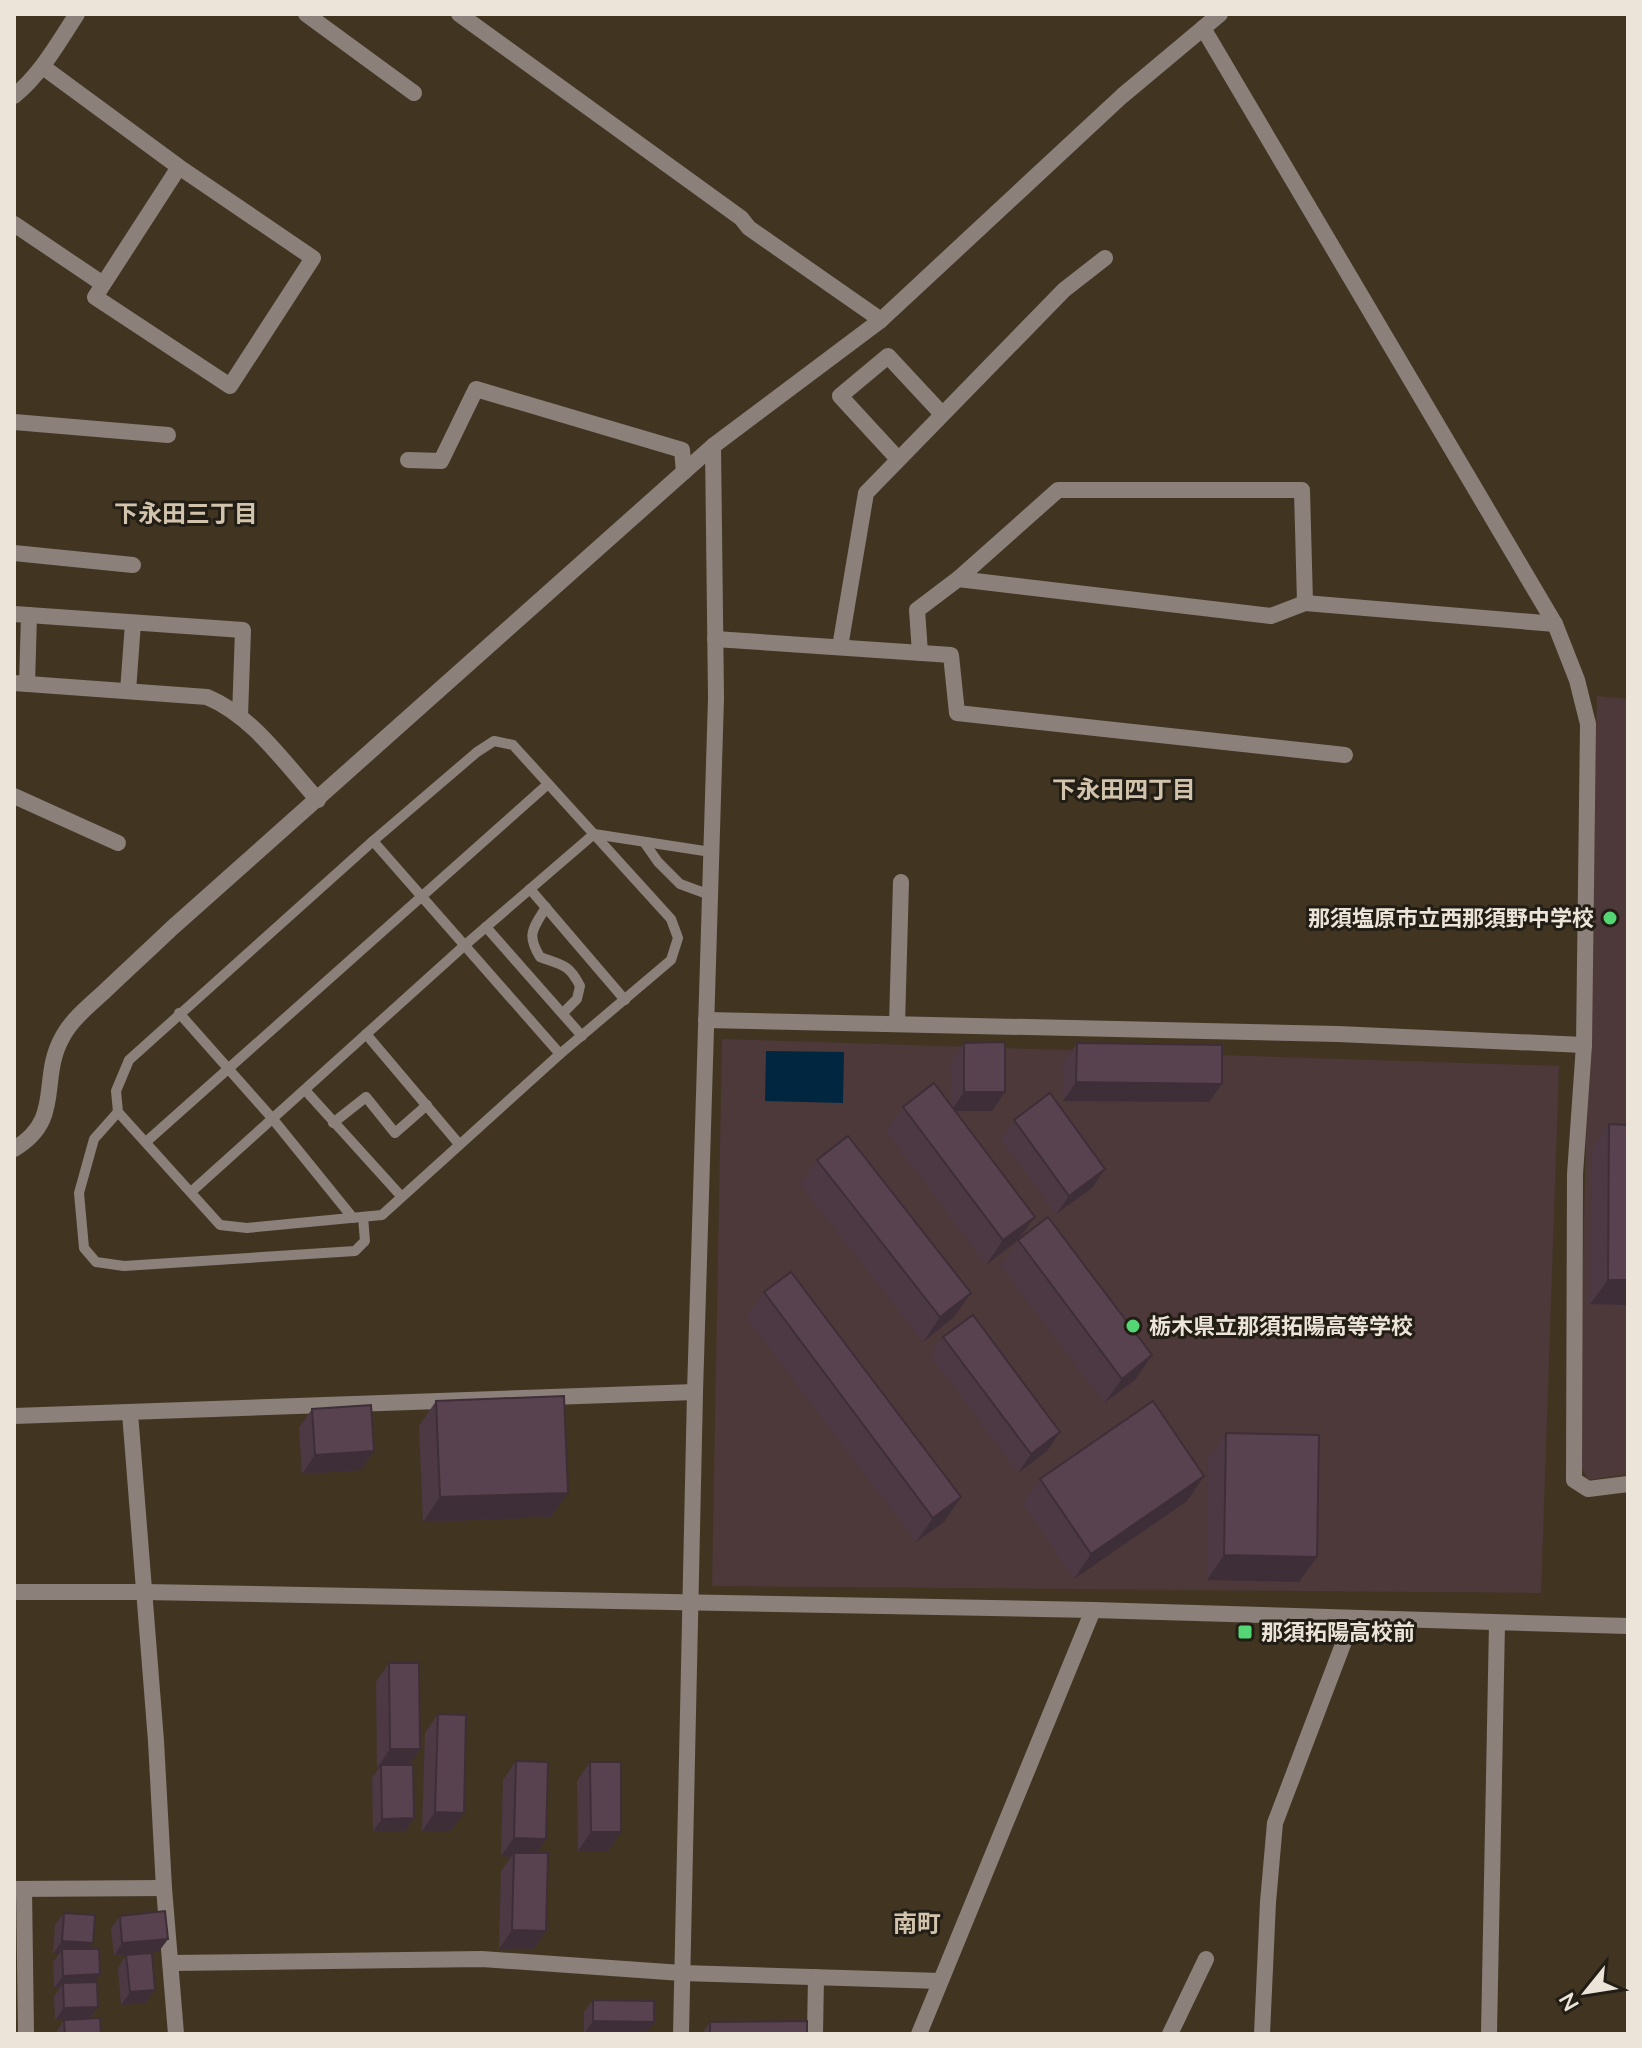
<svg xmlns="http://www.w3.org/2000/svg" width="1642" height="2048" font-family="Mulish,'Noto Sans JP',sans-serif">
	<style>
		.education { fill: #4d383a }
		.water { fill: #00273f }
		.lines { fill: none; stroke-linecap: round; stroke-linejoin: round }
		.service { stroke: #8c807b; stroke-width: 10 }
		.minor { stroke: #8c807b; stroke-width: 16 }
		.tertiary { stroke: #8c807b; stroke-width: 16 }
		.wall { fill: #4c3944 }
		.shaded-wall { fill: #3e2e37 }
		.building { fill: #58424f; stroke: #3e2e37; stroke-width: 2 }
		.poi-dot { fill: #53d673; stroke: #231e15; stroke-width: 3 }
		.labels { text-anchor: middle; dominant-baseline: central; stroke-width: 6; stroke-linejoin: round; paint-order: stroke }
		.poi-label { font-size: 22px; font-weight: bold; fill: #ece4d8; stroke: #231e15; text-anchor: start }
		.neighbourhood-label { font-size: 24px; font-weight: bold; fill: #d1c3ac; stroke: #231e15 }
	</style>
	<rect width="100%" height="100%" fill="#413522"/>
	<g class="education">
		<polygon points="1597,696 1628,699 1628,1474 1588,1480 1578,1461"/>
		<polygon points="722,1039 1559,1066 1541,1593 712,1586"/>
	</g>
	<polygon class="water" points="766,1051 844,1052 843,1103 765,1101"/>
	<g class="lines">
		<g class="service">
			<polygon points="494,741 513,745 671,919 678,938 671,960 560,1054 382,1215 247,1228 220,1225 118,1112 116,1091 129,1060 373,841 477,752"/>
			<polyline points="373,841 560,1054"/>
			<polyline points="644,842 658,862 680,884 710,895"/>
			<polyline points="530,889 625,1000"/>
			<path d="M546,907c-13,22 -20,27 -6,50 22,8 29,7 40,29l-3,13 -14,14"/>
			<polyline points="486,927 582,1036"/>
			<polyline points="179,1013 272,1118 353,1218"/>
			<polyline points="366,1034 459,1144"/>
			<polyline points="305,1090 401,1196"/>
			<polyline points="118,1112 94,1139 79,1193 84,1248 96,1262 124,1266 355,1251 365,1241 363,1217"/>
			<polyline points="333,1123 366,1097 395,1133 427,1105"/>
			<polyline points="146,1142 548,784"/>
			<polyline points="191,1192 465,945 594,834 711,852"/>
		</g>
		<g class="minor">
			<polyline points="306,14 414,93"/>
			<polyline points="459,14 741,218 749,228 881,320"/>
			<polyline points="1203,28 1555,624 1577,680 1588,724 1584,1045 1575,1174 1574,1480 1588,1489 1628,1484"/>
			<polyline points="43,67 179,167 313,258 230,386 95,297 179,167"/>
			<path d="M14,96c27,-22 44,-53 63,-82"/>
			<polyline points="14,224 103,284"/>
			<polyline points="14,422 168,435"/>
			<polyline points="898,459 840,396 888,356 942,414"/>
			<polyline points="408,460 441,461 476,389 682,450 684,472"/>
			<polyline points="14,553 133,565"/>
			<polyline points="958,579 1271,616 1305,603 1555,624"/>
			<polyline points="14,614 243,630 240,716"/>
			<polyline points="715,639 951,655 957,713 1345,755"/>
			<polyline points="840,647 866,493 1064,290 1105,258"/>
			<polyline points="920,653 917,610 958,579 1058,490 1302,490 1305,603"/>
			<path d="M14,683l193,14c46,19 78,67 111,103"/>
			<polyline points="27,684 29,615"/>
			<polyline points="128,691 133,623"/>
			<polyline points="14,796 118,843"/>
			<polyline points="706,1020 1338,1034 1584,1045"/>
			<polyline points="897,1024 901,882"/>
			<polyline points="130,1413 156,1741 164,1888 176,2034"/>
			<polyline points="14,1416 695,1392"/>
			<polyline points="14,1889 164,1888"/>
			<polyline points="24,1889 26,2034"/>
			<polyline points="171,1963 482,1959 682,1973 940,1981"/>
			<polyline points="815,2034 816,1977"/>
			<polyline points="919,2034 1093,1610"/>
			<polyline points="1170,2034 1206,1959"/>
			<polyline points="1262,2034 1268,1902 1275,1823 1353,1618"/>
			<polyline points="1489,2034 1497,1623"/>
		</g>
		<g class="tertiary">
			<path d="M14,1149c51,-30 24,-70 49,-113 9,-17 28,-32 42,-45 22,-21 45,-42 67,-63l541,-482 168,-126 241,-224 98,-82"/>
			<polyline points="14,1592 144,1592 1093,1610 1628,1626"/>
			<polyline points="681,2034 695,1392 716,698 713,446"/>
		</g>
	</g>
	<g class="wall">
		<polygon points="964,1043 992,1111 955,1111 1035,1217 1018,1240 1135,1380 1104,1403 1000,1265 1017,1242 986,1265 886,1131 903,1107 951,1106 951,1061"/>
		<polygon points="1077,1043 1209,1102 1063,1101 1064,1062"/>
		<polygon points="1014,1120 1105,1169 1092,1188 1056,1214 1001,1139"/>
		<polygon points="1609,1124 1628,1125 1628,1305 1590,1304 1592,1149"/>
		<polygon points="817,1160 954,1317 923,1342 800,1184"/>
		<polygon points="764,1292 961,1497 944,1522 916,1542 746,1317"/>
		<polygon points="943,1337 1047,1451 1018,1473 930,1355"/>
		<polygon points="436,1401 551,1517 423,1522 419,1426"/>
		<polygon points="312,1409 374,1451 361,1470 302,1474 299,1428"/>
		<polygon points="1226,1433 1299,1582 1207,1580 1208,1458"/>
		<polygon points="1204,1476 1187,1501 1074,1579 1023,1504 1040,1479"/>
		<polygon points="389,1663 420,1749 409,1765 414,1818 406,1831 373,1831 372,1778 379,1768 377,1768 376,1682"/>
		<polygon points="438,1714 450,1832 422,1831 425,1733"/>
		<polygon points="516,1761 536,1853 533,1950 499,1949 501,1871 511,1857 501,1856 503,1780"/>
		<polygon points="590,1762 621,1832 608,1851 578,1851 577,1781"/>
		<polygon points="64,1913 89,1949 98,2007 90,2019 101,2034 55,2034 64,2020 75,2020 55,2020 54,1996 60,1988 54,1988 53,1962 59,1954 53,1954 55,1925"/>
		<polygon points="120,1916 168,1939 159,1951 114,1956 111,1928"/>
		<polygon points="126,1955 146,2003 121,2005 118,1968"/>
		<polygon points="593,2000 654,2022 646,2034 584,2034 584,2012"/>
		<polygon points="710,2022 807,2034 702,2034"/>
	</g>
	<g class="shaded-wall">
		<polygon points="1076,1082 1222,1084 1209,1102 1063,1101"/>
		<polygon points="964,1092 1005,1092 992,1111 951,1111"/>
		<polygon points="1105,1169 1092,1188 1056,1214 1069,1196"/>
		<polygon points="1035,1217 1017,1241 986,1265 1003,1240"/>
		<polygon points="1608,1280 1628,1280 1628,1305 1590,1304"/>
		<polygon points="971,1293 954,1317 923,1342 940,1317"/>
		<polygon points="1152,1355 1135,1380 1104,1403 1122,1379"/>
		<polygon points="1060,1432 1047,1451 1018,1473 1031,1454"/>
		<polygon points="374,1451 361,1470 302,1474 315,1455"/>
		<polygon points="1204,1476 1187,1501 1074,1579 1091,1554"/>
		<polygon points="568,1493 551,1517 423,1522 440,1497"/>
		<polygon points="961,1497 944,1522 916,1542 933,1518"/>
		<polygon points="1224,1555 1317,1557 1299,1582 1207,1580"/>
		<polygon points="390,1749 420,1749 407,1768 381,1765 379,1768 377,1768"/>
		<polygon points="435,1812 464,1813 450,1832 422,1831"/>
		<polygon points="414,1818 406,1831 373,1831 382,1819"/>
		<polygon points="591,1832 621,1832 608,1851 578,1851"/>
		<polygon points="514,1838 546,1839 533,1858 514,1853 511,1857 501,1856"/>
		<polygon points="512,1930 546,1931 533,1950 499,1949"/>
		<polygon points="168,1939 159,1951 114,1956 122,1943"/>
		<polygon points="62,1941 93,1943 85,1956 62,1949 59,1954 53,1954"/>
		<polygon points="100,1974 91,1987 63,1983 60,1988 54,1988 63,1976"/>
		<polygon points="155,1990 146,2003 121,2005 130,1992"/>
		<polygon points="98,2007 89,2019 55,2020 64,2008"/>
		<polygon points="593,2021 654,2022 646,2034 584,2034"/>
	</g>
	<g class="building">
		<polygon points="1005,1042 1005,1092 964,1092 964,1043"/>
		<polygon points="1077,1043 1222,1045 1222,1084 1076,1082"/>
		<polygon points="934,1083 1035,1217 1003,1240 903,1107"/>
		<polygon points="1050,1093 1105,1169 1069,1196 1014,1120"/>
		<polygon points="1609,1124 1628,1125 1628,1280 1608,1280"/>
		<polygon points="848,1136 971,1293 940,1317 817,1160"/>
		<polygon points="1048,1217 1152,1355 1122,1379 1018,1240"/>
		<polygon points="791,1272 961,1497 933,1518 764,1292"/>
		<polygon points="973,1315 1060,1432 1031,1454 943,1337"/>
		<polygon points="564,1396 568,1493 440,1497 436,1401"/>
		<polygon points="1153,1401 1204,1476 1091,1554 1040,1479"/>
		<polygon points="371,1405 374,1451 315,1455 312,1409"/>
		<polygon points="1226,1433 1319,1435 1317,1557 1224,1555"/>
		<polygon points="389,1663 419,1663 420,1749 390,1749"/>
		<polygon points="438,1714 466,1715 464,1813 435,1812"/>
		<polygon points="516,1761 548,1762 546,1839 514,1838"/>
		<polygon points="590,1762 621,1762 621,1832 591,1832"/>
		<polygon points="381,1765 413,1765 414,1818 382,1819"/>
		<polygon points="514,1853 548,1853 546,1931 512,1930"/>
		<polygon points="165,1911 168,1939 122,1943 120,1916"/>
		<polygon points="64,1913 95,1915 93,1943 62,1941"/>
		<polygon points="62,1949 99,1949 100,1974 63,1976"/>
		<polygon points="152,1953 155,1990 130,1992 126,1955"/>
		<polygon points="97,1982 98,2007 64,2008 63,1983"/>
		<polygon points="593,2000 654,2001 654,2022 593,2021"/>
		<polygon points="100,2018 101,2034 65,2034 64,2020"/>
		<polygon points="807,2021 807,2034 710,2034 710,2022"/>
	</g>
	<g class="poi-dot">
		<circle cx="1610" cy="918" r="8"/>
		<circle cx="1133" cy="1326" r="8"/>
		<rect x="1237" y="1624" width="16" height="16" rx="4"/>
	</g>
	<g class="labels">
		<g class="poi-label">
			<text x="1594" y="918" text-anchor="end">那須塩原市立西那須野中学校</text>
			<text x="1149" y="1326">栃木県立那須拓陽高等学校</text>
			<text x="1261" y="1632">那須拓陽高校前</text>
		</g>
		<g class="neighbourhood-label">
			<text x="186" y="513">下永田三丁目</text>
			<text x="1124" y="789">下永田四丁目</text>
			<text x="917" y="1923">南町</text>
		</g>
	</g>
	<rect width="1642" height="2048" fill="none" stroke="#ece4d8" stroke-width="32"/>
	<g transform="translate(1586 1992) rotate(240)" stroke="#231e15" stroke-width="6" paint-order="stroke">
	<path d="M0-6L14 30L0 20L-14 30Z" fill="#ece4d8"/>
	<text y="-12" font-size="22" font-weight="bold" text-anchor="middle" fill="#ece4d8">N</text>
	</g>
</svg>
